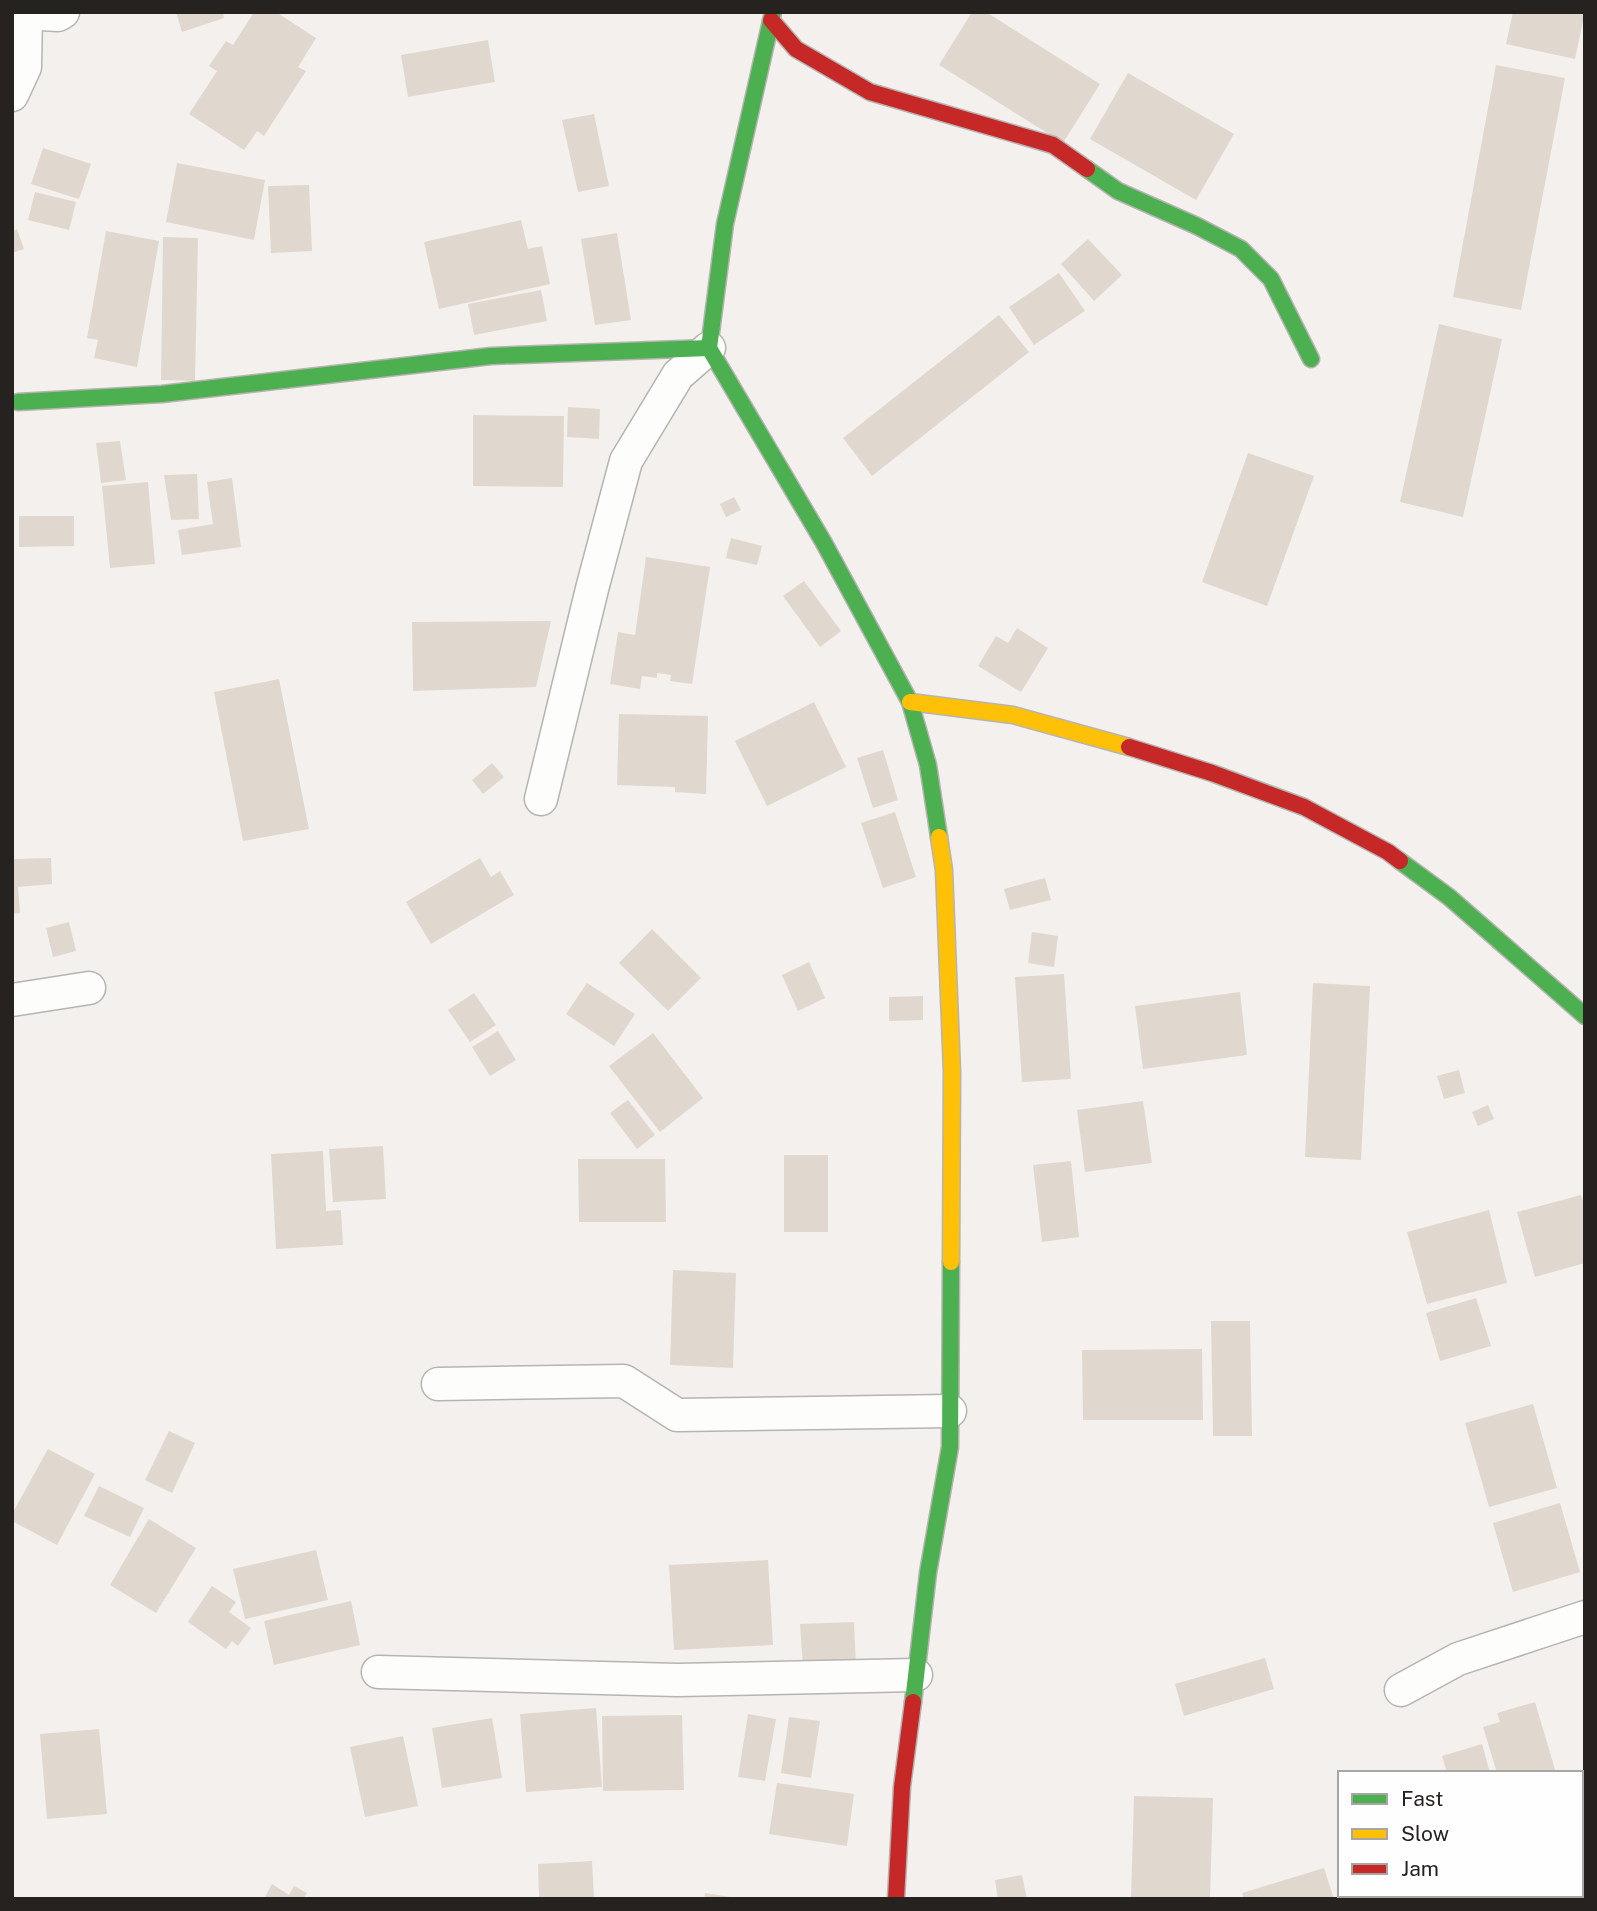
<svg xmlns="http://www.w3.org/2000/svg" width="1597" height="1911" font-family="'Public Sans',sans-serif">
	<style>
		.building { fill: #e0d8cf }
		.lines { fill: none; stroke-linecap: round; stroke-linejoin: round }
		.street-casing { stroke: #b6b4b1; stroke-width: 35 }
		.fast-casing { stroke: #b6b4b1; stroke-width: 19 }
		.slow-casing { stroke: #b6b4b1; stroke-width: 19 }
		.jam-casing { stroke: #b6b4b1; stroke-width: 19 }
		.street { stroke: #fdfdfc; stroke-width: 32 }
		.fast { stroke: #4caf50; stroke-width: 16 }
		.slow { stroke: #ffc107; stroke-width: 16 }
		.jam { stroke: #c62828; stroke-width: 16 }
	</style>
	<rect width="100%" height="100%" fill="#f4f0ed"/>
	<g class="building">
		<polygon points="176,12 223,12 224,18 182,32"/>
		<polygon points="254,12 276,12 316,38 298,67 306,71 264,136 257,131 244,150 189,114 217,71 209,66 226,41 233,45"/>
		<polygon points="972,12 986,12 1100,84 1063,143 939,65"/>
		<polygon points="1513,12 1585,12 1575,59 1506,44"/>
		<polygon points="488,40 495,82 408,97 401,55"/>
		<polygon points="1496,65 1565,78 1521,310 1453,297"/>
		<polygon points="1128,73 1234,134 1196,200 1090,139"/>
		<polygon points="594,114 609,186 578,192 562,120"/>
		<polygon points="43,148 91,164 79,199 31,184"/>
		<polygon points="177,163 265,180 254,240 166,222"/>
		<polygon points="309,185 312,251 271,253 268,186"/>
		<polygon points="35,192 76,202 69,230 28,220"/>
		<polygon points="521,220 528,249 542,246 550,284 439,309 424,242"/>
		<polygon points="17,229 24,249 12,253 12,231"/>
		<polygon points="106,231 159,241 137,367 94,358 98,340 87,338"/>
		<polygon points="617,233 631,320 595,325 581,239"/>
		<polygon points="163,237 198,238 195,381 161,380"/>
		<polygon points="1088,239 1122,275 1094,301 1061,264"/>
		<polygon points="1059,273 1085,311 1034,345 1009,307"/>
		<polygon points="541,290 547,321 474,335 468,304"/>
		<polygon points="999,315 1029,352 872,476 843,438"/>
		<polygon points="1439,324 1502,339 1463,517 1400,502"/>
		<polygon points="568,407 600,409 599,439 567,437"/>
		<polygon points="473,415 564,416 563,487 473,486"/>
		<polygon points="120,441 126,480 101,483 96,443"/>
		<polygon points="1248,453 1314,476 1267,606 1202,582"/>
		<polygon points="197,474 199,519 171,520 164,475"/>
		<polygon points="232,478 241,547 182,555 178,530 213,524 207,482"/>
		<polygon points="148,482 155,564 110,568 102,486"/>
		<polygon points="734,497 741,510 726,517 720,504"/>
		<polygon points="19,516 74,516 74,546 19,547"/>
		<polygon points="731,538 762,546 757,565 726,558"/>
		<polygon points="646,557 710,567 692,684 670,681 671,675 657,673 657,678 642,676 640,689 610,684 618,632 635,635"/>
		<polygon points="804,581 841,631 820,647 783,596"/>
		<polygon points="551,621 536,687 413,691 412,622"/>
		<polygon points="1017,628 1048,648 1021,692 978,666 996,636 1008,643"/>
		<polygon points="279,679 309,829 243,841 214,692"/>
		<polygon points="814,702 846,767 767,806 735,741"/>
		<polygon points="619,714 708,716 706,794 675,792 675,787 617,785"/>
		<polygon points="883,750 898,800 873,808 857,758"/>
		<polygon points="492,763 504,777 483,794 472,780"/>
		<polygon points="895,812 916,877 883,888 861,823"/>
		<polygon points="51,858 52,884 18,887 20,913 12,914 12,859"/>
		<polygon points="480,858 491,877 500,871 514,895 431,944 406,902"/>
		<polygon points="1045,878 1051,900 1010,910 1004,889"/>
		<polygon points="69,922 76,951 53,957 46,928"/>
		<polygon points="652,929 701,978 668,1011 619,963"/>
		<polygon points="1032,932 1058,936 1054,967 1028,963"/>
		<polygon points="809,962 825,998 798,1011 782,975"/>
		<polygon points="1064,974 1071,1079 1022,1082 1015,977"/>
		<polygon points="587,983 635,1014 614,1046 566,1014"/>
		<polygon points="1313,983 1370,986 1361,1160 1305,1157"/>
		<polygon points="1240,992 1247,1055 1143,1069 1135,1006"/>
		<polygon points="474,993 496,1025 470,1042 448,1010"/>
		<polygon points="923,996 923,1020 889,1021 889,997"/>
		<polygon points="498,1031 516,1060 490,1076 472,1047"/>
		<polygon points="653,1033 703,1098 660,1132 609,1066"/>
		<polygon points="1459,1070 1465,1093 1444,1099 1437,1076"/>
		<polygon points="628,1100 655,1135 637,1149 610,1113"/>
		<polygon points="1143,1101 1152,1163 1085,1172 1077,1110"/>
		<polygon points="1488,1105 1494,1119 1478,1126 1472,1112"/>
		<polygon points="383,1146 386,1199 333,1202 329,1149"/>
		<polygon points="323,1151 326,1211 341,1210 343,1245 276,1249 271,1154"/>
		<rect x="784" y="1155" width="44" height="77"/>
		<polygon points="578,1159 665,1159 666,1222 579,1222"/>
		<polygon points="1071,1161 1079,1237 1042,1242 1033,1165"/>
		<polygon points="1581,1195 1585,1208 1585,1263 1535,1277 1517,1212"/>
		<polygon points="1489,1210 1507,1283 1427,1304 1407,1232"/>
		<polygon points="673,1270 736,1273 733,1368 670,1365"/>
		<polygon points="1476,1298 1491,1346 1440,1361 1426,1313"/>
		<polygon points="1211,1321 1250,1321 1252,1436 1213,1436"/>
		<polygon points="1202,1349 1203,1420 1083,1420 1082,1350"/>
		<polygon points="1533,1404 1557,1488 1489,1507 1465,1423"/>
		<polygon points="169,1431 195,1443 172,1493 145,1480"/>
		<polygon points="48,1449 95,1474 57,1545 12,1521 12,1514"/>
		<polygon points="99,1486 144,1508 130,1537 84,1516"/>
		<polygon points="1560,1503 1580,1572 1513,1592 1493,1523"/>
		<polygon points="149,1519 196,1548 156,1613 110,1585"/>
		<polygon points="316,1550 328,1600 245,1619 233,1569"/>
		<polygon points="768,1560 773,1645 674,1650 669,1565"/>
		<polygon points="212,1586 236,1602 229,1612 251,1628 238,1646 232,1641 226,1649 188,1622"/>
		<polygon points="351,1601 360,1645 274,1665 264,1621"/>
		<polygon points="854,1622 856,1665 803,1668 800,1624"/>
		<polygon points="1265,1658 1274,1689 1184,1716 1175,1684"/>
		<polygon points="1535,1702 1556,1773 1497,1773 1483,1727 1500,1722 1497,1713"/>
		<polygon points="596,1708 602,1787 526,1792 520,1714"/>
		<polygon points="748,1714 776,1719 765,1781 738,1777"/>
		<polygon points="682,1715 684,1790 603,1791 602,1716"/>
		<polygon points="789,1717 820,1721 811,1778 781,1773"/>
		<polygon points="492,1718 502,1778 442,1788 432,1728"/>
		<polygon points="99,1729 107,1814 47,1819 40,1734"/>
		<polygon points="403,1736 418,1806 365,1817 350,1747"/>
		<polygon points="1482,1744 1490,1773 1447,1773 1442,1756"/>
		<polygon points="1585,1782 1585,1835 1584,1835 1581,1825 1581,1783"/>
		<polygon points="777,1783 854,1794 847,1846 769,1834"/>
		<polygon points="1134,1796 1213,1798 1210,1899 1131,1898"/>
		<polygon points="1581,1849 1585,1858 1585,1883 1581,1884"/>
		<polygon points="592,1861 594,1899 539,1899 538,1864"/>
		<polygon points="1324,1868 1334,1899 1244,1899 1242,1893"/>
		<polygon points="1022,1875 1027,1899 998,1899 995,1880"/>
		<polygon points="272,1884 289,1895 294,1886 307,1893 303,1899 264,1899"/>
		<polygon points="705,1893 730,1897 730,1899 704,1899"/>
		<polygon points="1379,1895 1478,1895 1479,1899 1380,1899"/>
		<polygon points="1480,1895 1539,1895 1539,1896 1529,1899 1481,1899"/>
	</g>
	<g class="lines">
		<g class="street-casing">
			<g id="street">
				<polyline points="12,95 25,67 26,13 58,15 63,12"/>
				<polyline points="541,799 592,589 626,461 678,375 709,348"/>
				<polyline points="12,1000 89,988"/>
				<polyline points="438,1384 624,1381 677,1415 950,1411"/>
				<polyline points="378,1672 677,1680 916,1675"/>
				<polyline points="1401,1690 1458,1659 1585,1617"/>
			</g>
		</g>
		<g class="fast-casing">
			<g id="fast">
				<polyline points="773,12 725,224 709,348 824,543 910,702 928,765 939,837"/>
				<polyline points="1087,169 1118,191 1197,226 1241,249 1271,279 1311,359"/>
				<polyline points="18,402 162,394 491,356 709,348"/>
				<polyline points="1400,861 1449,897 1585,1016"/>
				<polyline points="913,1702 928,1573 950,1447 951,1262"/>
			</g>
		</g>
		<g class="slow-casing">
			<g id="slow">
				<polyline points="910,702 1013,715 1129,747"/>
				<polyline points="939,837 944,870 952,1072 951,1262"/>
			</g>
		</g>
		<g class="jam-casing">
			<g id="jam">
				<polyline points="771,20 796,49 870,92 1053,145 1087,169"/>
				<polyline points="1129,747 1212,773 1304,807 1388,852 1400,861"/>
				<polyline points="896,1899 902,1787 913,1702"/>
			</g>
		</g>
		<use href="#street" class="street"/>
		<use href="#fast" class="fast"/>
		<use href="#slow" class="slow"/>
		<use href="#jam" class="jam"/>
	</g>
	<rect width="1597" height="1911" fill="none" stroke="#252220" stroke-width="28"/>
	<rect x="1338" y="1771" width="245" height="126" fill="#fefefe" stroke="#a7a6a5" stroke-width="2"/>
	<rect x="1352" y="1794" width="35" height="10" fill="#4caf50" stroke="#a7a6a5" stroke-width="2"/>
	<text x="1401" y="1806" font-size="21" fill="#252220">Fast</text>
	<rect x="1352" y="1829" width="35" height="10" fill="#ffc107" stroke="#a7a6a5" stroke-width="2"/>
	<text x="1401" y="1841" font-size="21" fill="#252220">Slow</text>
	<rect x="1352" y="1864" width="35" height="10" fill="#c62828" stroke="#a7a6a5" stroke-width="2"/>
	<text x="1401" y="1876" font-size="21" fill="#252220">Jam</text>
</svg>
